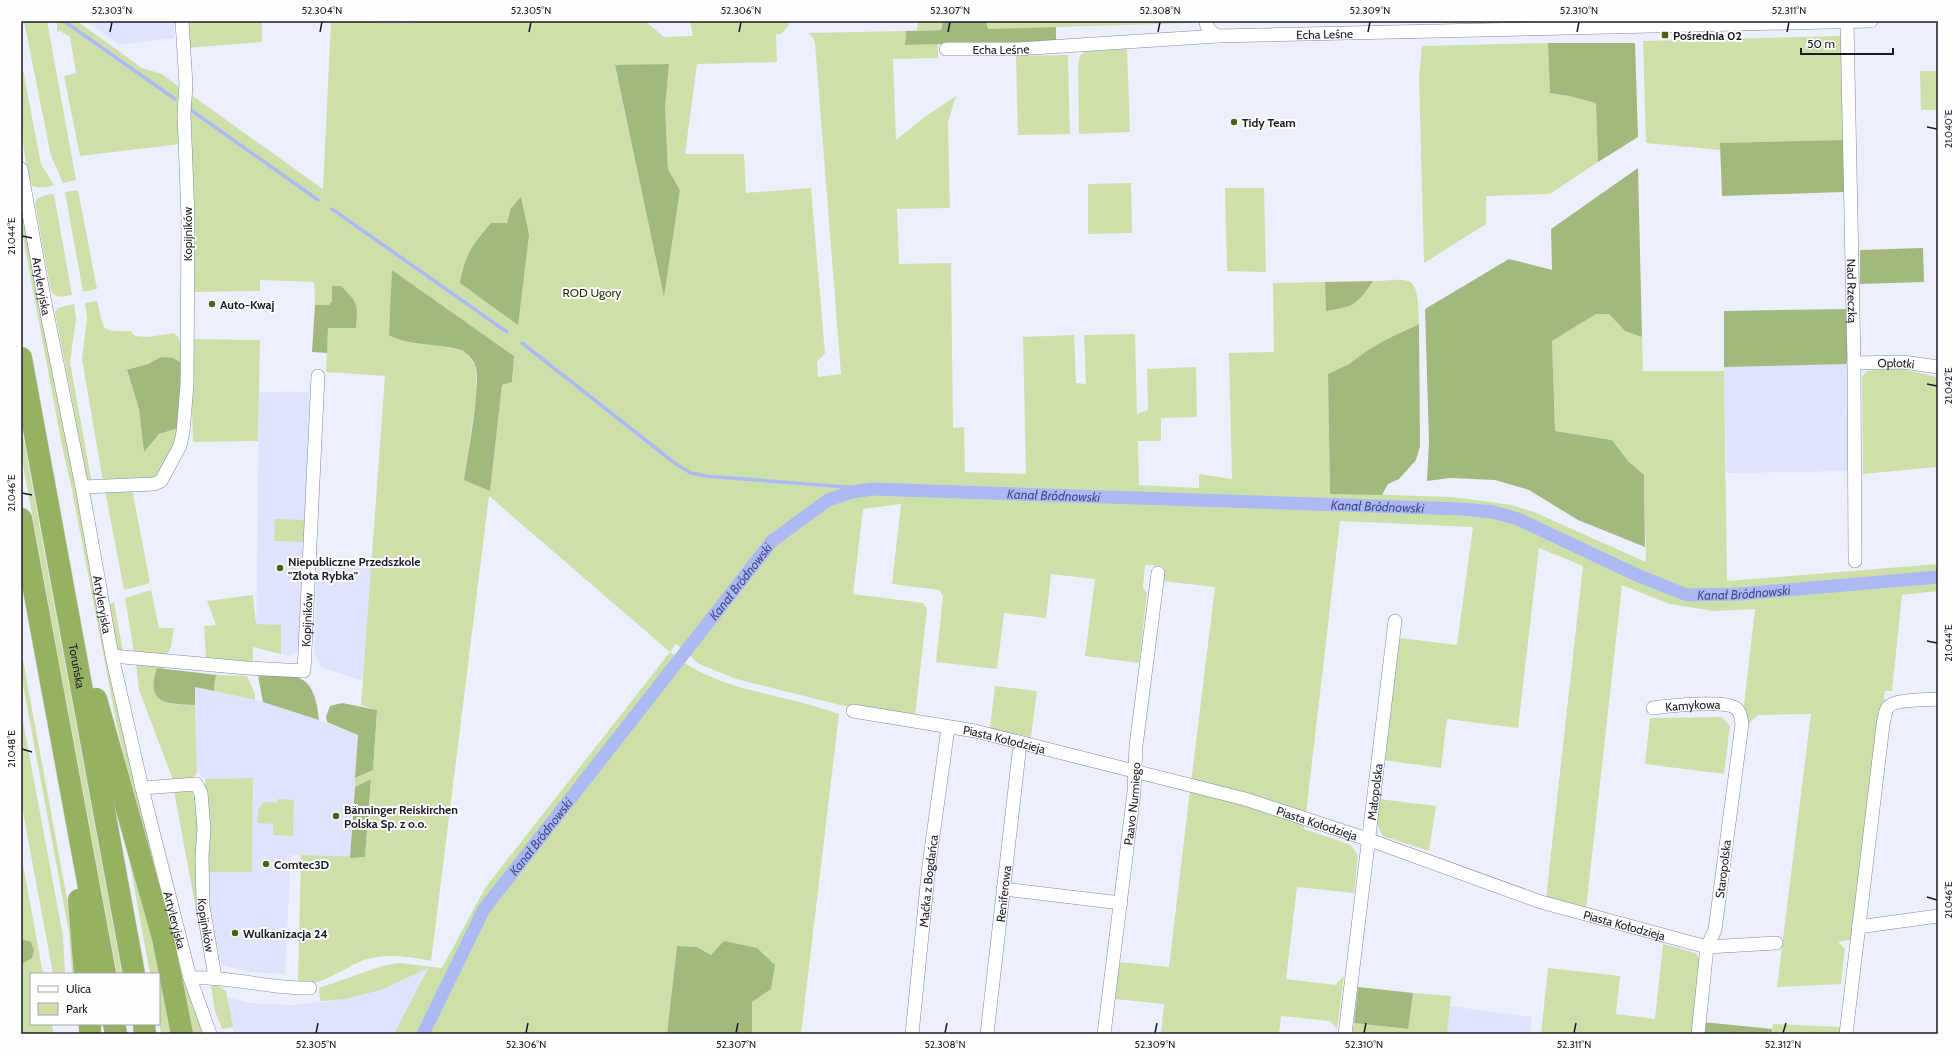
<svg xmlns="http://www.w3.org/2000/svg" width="1959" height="1055" font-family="Cabin,sans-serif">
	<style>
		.built { fill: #dee4fc }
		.green { fill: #cde0aa; fill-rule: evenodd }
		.forest { fill: #a3b87d }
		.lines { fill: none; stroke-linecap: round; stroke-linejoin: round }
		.stream { stroke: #adb9f2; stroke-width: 3.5 }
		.canal { stroke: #adb9f2; stroke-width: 13 }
		.street-casing { stroke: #8086a5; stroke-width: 14 }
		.highway-casing { stroke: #d1d2d4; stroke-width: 23 }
		.street { stroke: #fff; stroke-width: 13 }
		.highway { stroke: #97b162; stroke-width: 22 }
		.ticks { fill: none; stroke: #191c28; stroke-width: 1.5 }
		.poi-dot { fill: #4b610c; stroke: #fefefe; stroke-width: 1.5 }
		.labels { text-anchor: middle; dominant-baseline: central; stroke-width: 4; stroke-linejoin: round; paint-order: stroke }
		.street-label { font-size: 12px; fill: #191c28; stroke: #fefefe }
		.poi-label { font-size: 12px; font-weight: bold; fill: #191c28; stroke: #fefefe; text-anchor: start }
		.park-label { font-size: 12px; fill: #263306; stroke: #fefefe }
		.water-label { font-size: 13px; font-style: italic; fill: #424a8e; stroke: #fefefe }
		.neatline { fill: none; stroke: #191c28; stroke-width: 1.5 }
		.ticks-label { font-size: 10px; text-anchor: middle; fill: #191c28 }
	</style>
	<rect width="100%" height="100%" fill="#ecf0fd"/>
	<g class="built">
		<polygon points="87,21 174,21 174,38 119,45"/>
		<polygon points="1848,364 1850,471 1726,473 1724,367"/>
		<polygon points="259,392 310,392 299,650 290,656 256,647"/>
		<polygon points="317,563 372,565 363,681 321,667 314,653"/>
		<polygon points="195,687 263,702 302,714 358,735 350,858 291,855 285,974 251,972 221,965 208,895 207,872 253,778 205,779 197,772"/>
		<polygon points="428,967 394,1034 234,1034 227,997 249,1003 294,1005 345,999 381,990"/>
		<polygon points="1450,1006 1532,1017 1530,1034 1447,1033"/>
	</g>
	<g class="green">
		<polygon points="24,21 47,21 76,180 63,183 51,156"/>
		<polygon points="57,21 77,21 142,68 162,74 182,89 181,144 80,156 64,76 76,73 70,37 60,31 57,32"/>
		<polygon points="186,21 262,21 262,42 187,48"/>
		<path d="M331,21l80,2v-2h234l19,16 29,-1 -3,-15h98l1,4 -8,9h-5l1,28 -80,2 -12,90h59l2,39 65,-5 14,165 -8,9 1,15 23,-3 -26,-331 -2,-5 -5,-5 98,-2 -1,14 33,-1v14l-45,1 3,81 30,-24 30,-20 -8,26 2,86 -53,1 2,55 52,-1 2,165 11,-1 1,45 61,2 -3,-137 51,-2 2,48 10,1 -2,-49 51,-1 2,80 11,-4 -1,-41 49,-2 1,50 -36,1v23h-23l1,44 60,3v-14l33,5 -3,-126 45,-1 -1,-69 52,-1 1,28c29,-4 31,-5 47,-29 11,0 26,-3 35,0 12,3 10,33 11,43l-34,16 -17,10 -19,14 -21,10 2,119 123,4 59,8 22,7 112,50 -2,-87 -16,-14 -16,-21 -57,-9 -3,-90 44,-27h13l16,17 17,6 1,34h81l3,210 211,-17v27l-36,4 -10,96h-7l-34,249 -13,2 7,7 -4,35 -64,3 34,-273 -53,1 -10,10 -4,-20 11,-96 -41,2 -45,-7 -47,-19 -36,324 -40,-11 37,-332 -44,-18 -21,180 -71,-9 -6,49 -58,-8 17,-122 57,7 16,-118 -133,-6 -34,293 -115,-31 24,-196 -53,-6 1,-15 -18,-1 -2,23 4,5 -8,70 -54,-7 10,-77 -44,-5 -5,44 -42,-5 -7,56 -61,-7 7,-66 -4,-6 -47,-6 9,-80 -38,5 -10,85 70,9 4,6 -12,107 -75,-11 -104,-26 -37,-15 -23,-20 -6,8c12,9 24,18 39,24 41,18 87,22 130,38l-38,320h-49v-32l19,-13 -74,-42 -20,-1 -10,88h-273l34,-66 -47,22 -36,9 -25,2 -1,-13 63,-22 17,-3 43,5 43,-80 185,-236 -181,-156 -58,465c-22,-5 -44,-8 -67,-1 -15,5 -42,25 -58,24 -2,-1 -6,-3 -8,-4l3,-125 64,2 6,-78 -16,8v-9l18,-8 4,-60 -16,-5 24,-329 -59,-4 2,-44h28l-24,-42v15l-3,4h-14l-1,-23 -54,-2v11l-69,1 2,-49 -2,-114 -3,-2 2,-33 133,95zM669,64l-4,44 3,61 12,21 -16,106 -49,-230zM491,223h16l-28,14zM392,270l122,86 -2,26 -10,3 -12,105 -26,-10 13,-88 -2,-27 -10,-13 -22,-6z"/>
		<polygon points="918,21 943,21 941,30 917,30"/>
		<polygon points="986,21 1192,21 1192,23 987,29"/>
		<polygon points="1841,36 1843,140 1721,143 1720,150 1646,143 1643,41"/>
		<polygon points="1548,43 1550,93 1569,96 1596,103 1598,162 1550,194 1486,196 1486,224 1424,263 1419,77 1422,46"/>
		<polygon points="1127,49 1130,132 1079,134 1078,64 1080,55 1086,51"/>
		<polygon points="1068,55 1070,134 1018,135 1016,56"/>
		<path d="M21,59l20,105 13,21c-8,3 -14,3 -22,1 -13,-43 -11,-84 -11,-127z"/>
		<polygon points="1920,71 1938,71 1938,110 1921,110"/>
		<polygon points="1131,183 1132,233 1088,234 1088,184"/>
		<polygon points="1225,188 1264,188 1266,272 1227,271"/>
		<polygon points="78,190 97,289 83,292 65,192"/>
		<polygon points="21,192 108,666 205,1034 188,1034 116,721 72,490 62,446 21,226"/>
		<path d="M54,194l18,101c-10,2 -19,4 -22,-8l-15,-84c3,-8 11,-8 19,-9z"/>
		<path d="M97,301c8,31 2,30 34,30l4,5 13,1 26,-4 5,5 4,26 -22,-7 -13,7 -21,7 12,38 5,42 15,-17 20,-6c-6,22 -9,34 -27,51l-49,3 -21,-123 5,-41 -2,-15z"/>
		<polygon points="74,304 76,319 70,362 92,484 87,478 55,312 58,308"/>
		<polygon points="193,339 260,340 258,441 193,442 191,376"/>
		<polygon points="1897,368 1937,377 1937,467 1863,474 1862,377 1867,371"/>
		<polygon points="21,425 122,974 117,974 21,454"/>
		<polygon points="132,489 150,583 124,590 105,490"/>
		<polygon points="275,519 304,520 304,542 274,541"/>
		<polygon points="151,590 159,628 174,628 171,647 167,655 134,653 125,598"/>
		<polygon points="253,595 256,624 281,625 281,654 253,647 253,660 249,662 212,660 206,657 204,626 216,625 207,601"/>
		<polygon points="114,602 123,652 118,649 116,646 109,605"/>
		<polygon points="21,649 72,926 78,974 72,974 69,933 21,674"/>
		<polygon points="136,663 164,666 164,669 157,668 170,704 195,705 197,772 196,775 188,781 173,780 139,690"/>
		<polygon points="217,675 247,676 255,694 255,700 214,691 215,679"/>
		<polygon points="995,686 1037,691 1031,737 990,728"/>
		<polygon points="21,711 63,936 65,974 53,974 21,801"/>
		<polygon points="1722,717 1730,726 1724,774 1645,764 1650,718"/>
		<polygon points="253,778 252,872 207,872 205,779"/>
		<polygon points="189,790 193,794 200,830 196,853 209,966 207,969 174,791"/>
		<polygon points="1190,790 1304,823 1304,829 1351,845 1358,856 1354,893 1297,887 1286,979 1335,985 1344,976 1337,1029 1330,1021 1281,1016 1279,1034 1161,1034 1164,1004 1115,999 1119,962 1169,967"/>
		<polygon points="278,799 294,800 293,836 273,835 273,824 258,823 258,809 264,802 277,803"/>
		<polygon points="1379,799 1436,806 1429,851 1383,836 1376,823"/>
		<polygon points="119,804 143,898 172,1034 161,1034 159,1021 159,974 150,974"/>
		<polygon points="21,853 43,974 31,974 31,1024 52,1024 54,1034 21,1034"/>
		<polygon points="1663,944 1696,953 1701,961 1693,1034 1541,1034 1548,968 1620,976 1616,1014 1655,1019"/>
		<polygon points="217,985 226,991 233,1027 222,1029 215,1011 211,986"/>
		<polygon points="1413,993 1451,996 1447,1033 1459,1034 1352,1034 1354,1023 1407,1029"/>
		<polygon points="1773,1024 1841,1027 1840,1034 1772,1034"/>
	</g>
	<g class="forest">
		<polygon points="943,21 986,21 988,29 1056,27 1056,41 905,45 906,31 941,30"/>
		<polygon points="1548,43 1635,43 1638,137 1598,162 1596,103 1569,96 1550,93"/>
		<polygon points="669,64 665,108 668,169 680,190 664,297 615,65"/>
		<polygon points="1843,140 1844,192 1722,196 1720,143"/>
		<polygon points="1638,168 1642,337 1625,331 1609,314 1596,314 1552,341 1555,431 1612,440 1628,461 1644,475 1645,547 1578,520 1529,490 1495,480 1450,478 1427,481 1429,442 1425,309 1509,259 1552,270 1551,229"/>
		<path d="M521,197l8,38 -11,90 -58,-42c5,-28 12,-38 31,-60h16l4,-15z"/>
		<polygon points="1923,248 1924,282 1860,284 1860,250"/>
		<path d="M392,270l122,86 -2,26 -10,3 -12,106 -26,-11c3,-23 18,-97 11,-115 -1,-4 -8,-12 -12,-14 -24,-9 -52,-4 -74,-16z"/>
		<path d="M1373,281c-16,24 -18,25 -47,30l-1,-29z"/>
		<path d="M332,286h9c17,17 17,18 15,42h-28l-1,25 -15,-1 3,-47h14l3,-4z"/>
		<polygon points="1846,309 1848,364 1724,367 1724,311"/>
		<polygon points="1419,324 1420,446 1416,460 1399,479 1388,484 1382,495 1330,494 1328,374 1349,364 1368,350 1385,340"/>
		<polygon points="161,357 173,358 183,364 179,428 159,434 144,452 139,409 127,370 148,364"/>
		<path d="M157,668l60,7 -2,4 -1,12 -19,-4v18c-29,-1 -50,-1 -38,-37z"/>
		<path d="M258,676c42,-3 56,-2 61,44l-56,-18z"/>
		<polygon points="342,703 377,710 373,770 355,778 358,735 327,722 326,717 330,706"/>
		<polygon points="371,779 365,857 350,858 355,787"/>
		<polygon points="21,939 31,942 34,950 32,958 22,964"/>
		<polygon points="724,941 757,948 775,965 771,989 752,1002 752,1034 667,1034 677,946 697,947 711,955"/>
		<polygon points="1358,987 1413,993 1408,1029 1354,1023"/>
		<polygon points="1703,1022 1772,1029 1772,1034 1702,1034"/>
	</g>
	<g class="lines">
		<g class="stream">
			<polyline points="64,21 175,99"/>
			<polyline points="191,110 318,200"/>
			<polyline points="332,209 507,332"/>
			<polyline points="522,343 676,464 691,473 705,476 872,489"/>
		</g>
		<path class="canal" id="s1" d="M423,1034l61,-125 288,-368 56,-41 24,-8 20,-3 589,20 32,3 25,7 121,57 48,19 52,-1 199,-17"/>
		<g class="street-casing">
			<g id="street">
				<path d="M1206,21c0,8 6,12 12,15"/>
				<path id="s2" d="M1847,22l7,341 1,198"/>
				<path id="s3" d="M946,49h71l201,-13 653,-15"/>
				<path id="s4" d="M21,169l24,134 37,184 30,169 30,132 48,190 20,56"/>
				<path id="s5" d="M1854,363l49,-1 35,5"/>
				<polyline points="82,487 154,484 161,481 180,446 183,432 187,385 188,217 184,114 186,85 182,21"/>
				<path id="s6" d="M112,656l135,12 57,3 14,-295"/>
				<path id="s7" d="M1653,708c15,-2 75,-9 84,1 4,4 4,10 5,15l-27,206 -8,17 -9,87"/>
				<path id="s8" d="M853,711l122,20 270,68 122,40 174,63 166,45 69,-4"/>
				<path id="s9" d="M142,788l54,-4 5,9 3,36 -2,27 1,50 12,71"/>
				<polyline points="1003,889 1121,903"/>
				<polyline points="1858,927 1938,916"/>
				<path d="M190,978c40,-2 80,11 120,10"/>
				<path id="s10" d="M912,1034l17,-169 19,-137"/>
				<path id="s11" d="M987,1034l32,-281"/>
				<path id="s12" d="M1104,1034l30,-242 2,-46 22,-173"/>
				<path id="s13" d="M1345,1034l50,-413"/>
				<path d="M1846,1034l37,-309c1,-5 2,-14 5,-18 6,-8 40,-7 50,-8"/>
			</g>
		</g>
		<g class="highway-casing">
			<g id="highway">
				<path id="s14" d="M21,358l113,616"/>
				<polyline points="21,519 105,974"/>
				<polyline points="96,699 163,938 182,1034"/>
				<polyline points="79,900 85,974"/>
				<polyline points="90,1024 90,1034"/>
				<polyline points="114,1024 116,1034"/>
				<polyline points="144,1024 145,1034"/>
			</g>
		</g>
		<use href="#street" class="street"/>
		<use href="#highway" class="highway"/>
	</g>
	<path class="ticks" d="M110,32l2,-10M320,32l2,-10M529,32l2,-10M739,32l2,-10M948,32l2,-10M1158,32l2,-10M1368,32l2,-10M1577,32l2,-10M1787,32l2,-10M1927,127l10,2M22,236l10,2M1927,384l10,2M22,493l10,2M1927,641l10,2M22,749l10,3M1927,897l10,3M316,1033l2,-10M526,1033l2,-10M736,1033l2,-10M945,1033l2,-10M1155,1033l2,-10M1364,1033l2,-10M1574,1033l2,-10M1783,1033l3,-10"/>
	<g class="poi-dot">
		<rect x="1661" y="31" width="8" height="8" rx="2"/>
		<circle cx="1234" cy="122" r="4"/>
		<circle cx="212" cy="304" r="4"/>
		<circle cx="280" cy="568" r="4"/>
		<circle cx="336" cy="816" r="4"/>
		<circle cx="266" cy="864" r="4"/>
		<circle cx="235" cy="933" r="4"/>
	</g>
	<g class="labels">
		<g class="street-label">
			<text stroke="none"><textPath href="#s3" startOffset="379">Echa Leśne</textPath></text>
			<text stroke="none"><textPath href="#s3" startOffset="55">Echa Leśne</textPath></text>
			<text transform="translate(187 234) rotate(-90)">Kopijników</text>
			<text stroke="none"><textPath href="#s4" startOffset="119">Artyleryjska</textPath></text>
			<text stroke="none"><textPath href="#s2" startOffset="269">Nad Rzeczką</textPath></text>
			<text stroke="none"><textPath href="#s5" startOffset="42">Opłotki</textPath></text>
			<text stroke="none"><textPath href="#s4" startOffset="443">Artyleryjska</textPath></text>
			<text stroke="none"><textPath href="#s6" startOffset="244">Kopijników</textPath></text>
			<text stroke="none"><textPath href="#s14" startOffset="313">Toruńska</textPath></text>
			<text stroke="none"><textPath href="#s7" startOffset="40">Kamykowa</textPath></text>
			<text stroke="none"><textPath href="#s8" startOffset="154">Piasta Kołodzieja</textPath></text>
			<text stroke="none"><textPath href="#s13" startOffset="244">Małopolska</textPath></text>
			<text stroke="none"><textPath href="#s12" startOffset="232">Paavo Nurmiego</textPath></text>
			<text stroke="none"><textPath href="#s8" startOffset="478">Piasta Kołodzieja</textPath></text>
			<text transform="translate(1723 869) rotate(-83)">Staropolska</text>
			<text stroke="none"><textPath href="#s10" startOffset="154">Maćka z Bogdańca</textPath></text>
			<text stroke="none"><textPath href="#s11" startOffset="141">Reniferowa</textPath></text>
			<text stroke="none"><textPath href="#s4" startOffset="767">Artyleryjska</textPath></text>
			<text stroke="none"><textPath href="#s9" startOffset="197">Kopijników</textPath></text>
			<text stroke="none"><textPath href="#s8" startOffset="802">Piasta Kołodzieja</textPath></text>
		</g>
		<g class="poi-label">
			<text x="1673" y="35">Pośrednia 02</text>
			<text x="1242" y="122">Tidy Team</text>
			<text x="220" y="304">Auto-Kwaj</text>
			<text x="288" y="561">Niepubliczne Przedszkole<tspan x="288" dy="14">"Złota Rybka"</tspan></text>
			<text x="344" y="809">Bänninger Reiskirchen<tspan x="344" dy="14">Polska Sp. z o.o.</tspan></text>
			<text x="274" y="864">Comtec3D</text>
			<text x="243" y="933">Wulkanizacja 24</text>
		</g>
		<g class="park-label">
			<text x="592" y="292">ROD Ugory</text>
		</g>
		<g class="water-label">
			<text stroke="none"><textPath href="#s1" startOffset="903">Kanał Bródnowski</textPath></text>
			<text stroke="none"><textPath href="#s1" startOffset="1227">Kanał Bródnowski</textPath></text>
			<text stroke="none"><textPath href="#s1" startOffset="555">Kanał Bródnowski</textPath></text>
			<text stroke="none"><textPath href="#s1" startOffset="1611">Kanał Bródnowski</textPath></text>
			<text stroke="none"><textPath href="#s1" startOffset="231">Kanał Bródnowski</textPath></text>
		</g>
	</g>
	<rect width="1959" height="1055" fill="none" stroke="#fefefe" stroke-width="44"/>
	<rect x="30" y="973" width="130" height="52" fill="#fefefe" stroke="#a2a4a8"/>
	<rect x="38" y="986" width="20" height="6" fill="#ffffff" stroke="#a2a4a8"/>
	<text x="66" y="993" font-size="12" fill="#191c28">Ulica</text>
	<rect x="38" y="1003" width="20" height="12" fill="#cde0aa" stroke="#a2a4a8"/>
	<text x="66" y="1013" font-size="12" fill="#191c28">Park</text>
	<path d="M1801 48v6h92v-6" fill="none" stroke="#191c28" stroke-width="2"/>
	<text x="1807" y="48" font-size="12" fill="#191c28" stroke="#fefefe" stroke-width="3" paint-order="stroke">50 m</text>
	<rect x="22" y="22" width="1915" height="1011" class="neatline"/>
	<g class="ticks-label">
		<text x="112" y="14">52.303°N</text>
		<text x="322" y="14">52.304°N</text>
		<text x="531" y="14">52.305°N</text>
		<text x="741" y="14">52.306°N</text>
		<text x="950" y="14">52.307°N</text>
		<text x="1160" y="14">52.308°N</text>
		<text x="1370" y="14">52.309°N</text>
		<text x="1579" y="14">52.310°N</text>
		<text x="1789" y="14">52.311°N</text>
		<text transform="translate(1948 129) rotate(-90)" y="4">21.040°E</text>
		<text transform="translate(11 236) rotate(-90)" y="4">21.044°E</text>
		<text transform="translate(1948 386) rotate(-90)" y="4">21.042°E</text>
		<text transform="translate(11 493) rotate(-90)" y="4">21.046°E</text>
		<text transform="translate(1948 643) rotate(-90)" y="4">21.044°E</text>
		<text transform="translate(11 749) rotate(-90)" y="4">21.048°E</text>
		<text transform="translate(1948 900) rotate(-90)" y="4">21.046°E</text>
		<text x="316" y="1048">52.305°N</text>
		<text x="526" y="1048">52.306°N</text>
		<text x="736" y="1048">52.307°N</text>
		<text x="945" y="1048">52.308°N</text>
		<text x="1155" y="1048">52.309°N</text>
		<text x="1364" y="1048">52.310°N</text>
		<text x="1574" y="1048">52.311°N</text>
		<text x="1783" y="1048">52.312°N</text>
	</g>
</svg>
